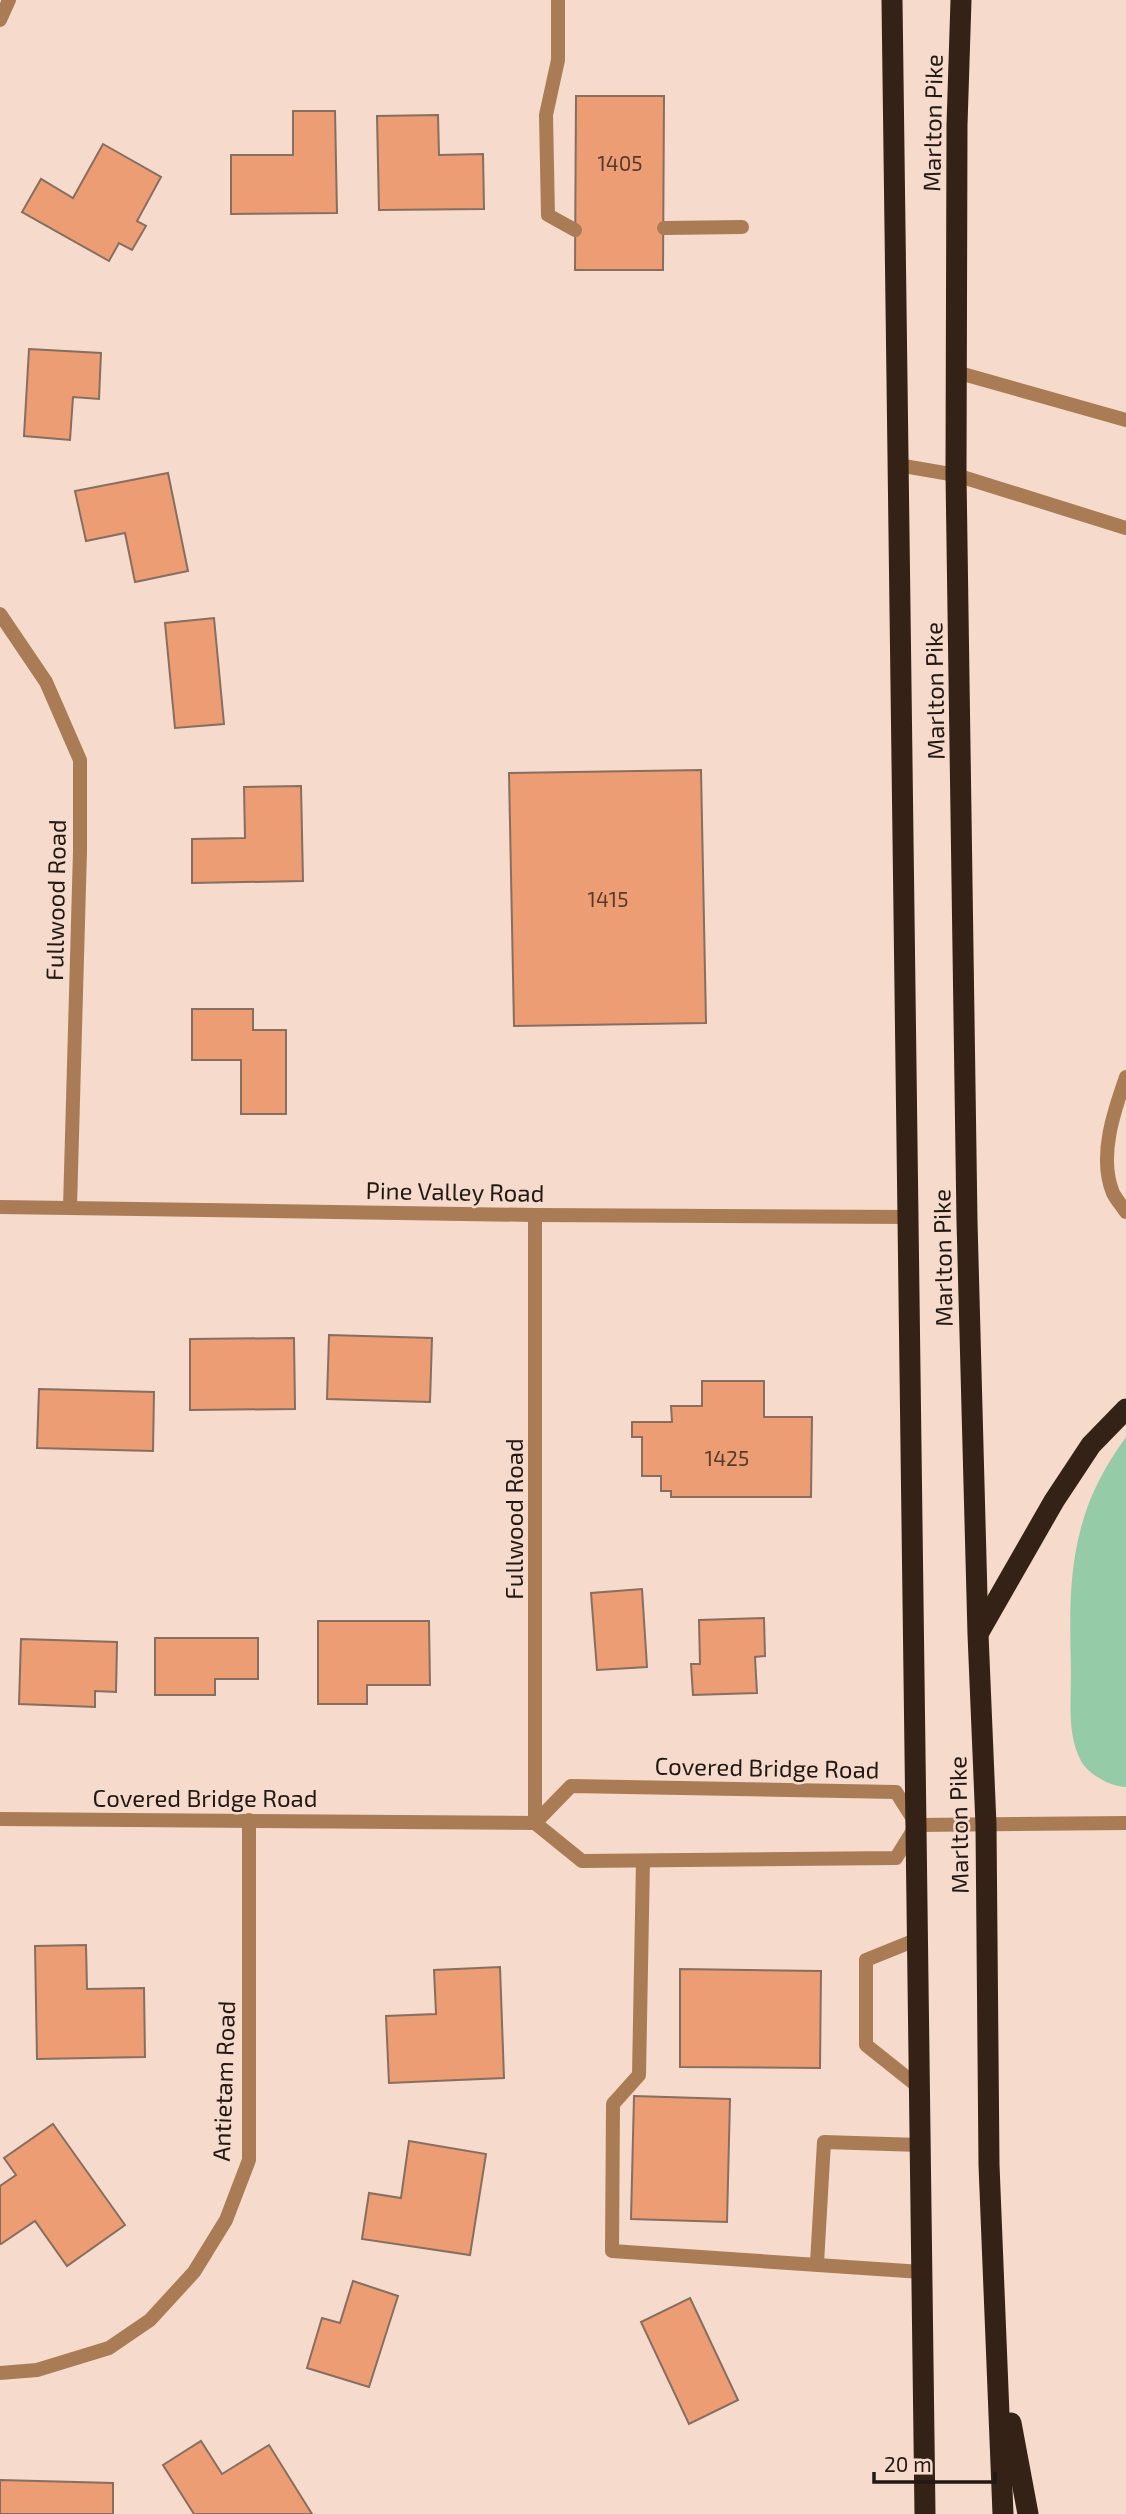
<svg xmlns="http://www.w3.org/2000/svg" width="1126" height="2514" font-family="'Exo 2',sans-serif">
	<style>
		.green { fill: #96cba7 }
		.building { fill: #ed9d73; stroke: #866e61; stroke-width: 2 }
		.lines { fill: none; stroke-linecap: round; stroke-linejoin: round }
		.lane { stroke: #a97c56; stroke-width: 14 }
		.street { stroke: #a97c56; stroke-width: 14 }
		.highway { stroke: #332215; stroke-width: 21 }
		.labels { text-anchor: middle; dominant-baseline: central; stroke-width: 5; stroke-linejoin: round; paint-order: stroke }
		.number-label { font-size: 21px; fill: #563a2c }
		.street-label { font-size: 24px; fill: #231914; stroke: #f6dacc }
	</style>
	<rect width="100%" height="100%" fill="#f6dacc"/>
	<path class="green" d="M1126,1437v350c-15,0 -38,-13 -45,-26 -14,-27 -10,-59 -10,-89 -1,-49 -3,-97 10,-144 8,-32 25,-64 45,-91z"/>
	<g class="building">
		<polygon points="576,96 664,96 663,270 575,270"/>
		<polygon points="293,111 335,111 337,213 231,214 231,155 293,155"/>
		<polygon points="438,115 439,155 483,154 484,209 379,210 377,116"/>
		<polygon points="103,144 161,177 137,221 146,226 132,250 119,243 109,261 22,212 41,179 73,198"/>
		<polygon points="29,349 101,353 99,399 73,397 70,440 24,436"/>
		<polygon points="168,473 188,571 135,582 125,533 86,541 75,491"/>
		<polygon points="214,618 224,724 175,728 165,623"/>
		<polygon points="701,770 706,1023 514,1026 509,773"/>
		<polygon points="301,786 303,881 192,883 192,839 245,838 244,787"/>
		<polygon points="192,1009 253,1009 253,1030 286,1030 286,1114 241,1114 241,1060 192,1060"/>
		<polygon points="329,1335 432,1338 430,1402 327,1399"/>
		<polygon points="294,1338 295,1409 190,1410 190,1339"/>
		<polygon points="702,1381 764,1381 764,1417 812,1417 811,1497 671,1497 671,1491 661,1491 661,1476 642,1476 642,1437 632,1437 632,1422 672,1422 671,1406 702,1406"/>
		<polygon points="39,1389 154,1392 153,1451 37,1448"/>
		<polygon points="642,1589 647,1667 597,1670 591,1593"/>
		<polygon points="764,1618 765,1656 755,1657 757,1693 693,1695 691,1664 700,1664 699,1620"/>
		<polygon points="318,1621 429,1621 430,1685 367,1685 367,1704 318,1704"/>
		<polygon points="155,1638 258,1638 258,1679 215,1679 215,1695 155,1695"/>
		<polygon points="21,1639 117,1642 116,1692 95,1691 95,1707 19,1704"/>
		<polygon points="86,1945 87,1989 144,1988 145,2057 37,2059 35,1946"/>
		<polygon points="500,1967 504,2078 389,2083 386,2016 436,2014 434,1970"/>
		<polygon points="680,1969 821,1971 820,2068 680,2067"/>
		<polygon points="634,2096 730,2099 727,2222 631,2219"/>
		<polygon points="53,2124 125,2225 67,2266 35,2221 1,2244 0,2243 0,2186 16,2175 4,2158"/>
		<polygon points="409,2141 486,2154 470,2255 362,2239 369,2193 401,2198"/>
		<polygon points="353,2281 398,2296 369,2387 307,2368 322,2318 340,2323"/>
		<polygon points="690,2298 738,2400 689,2424 641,2322"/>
		<polygon points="201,2441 222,2474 269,2445 312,2514 194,2514 163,2465"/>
		<polygon points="0,2480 113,2483 113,2514 0,2514"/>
	</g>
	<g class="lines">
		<g class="lane">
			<polyline points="558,0 558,60 546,115 548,215 575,230"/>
			<polyline points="664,228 742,227"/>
			<polyline points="956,372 1126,420"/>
			<polyline points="898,465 956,475 1126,528"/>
			<path d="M1126,1077c-12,34 -28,80 -13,116 3,6 9,13 13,19"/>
			<polyline points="643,1861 639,2075 613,2104 612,2251 922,2272"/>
			<polyline points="918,1939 866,1960 866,2045 920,2088"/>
			<polyline points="817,2263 824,2142 920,2145"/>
		</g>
		<g class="street">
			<polyline points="0,20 9,0"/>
			<polyline points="0,614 46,682 80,760 80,851 70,1207"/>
			<polyline points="0,1207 535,1215 909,1217"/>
			<polyline points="0,1819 535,1823 582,1861 896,1858 914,1829"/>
			<polyline points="535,1823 535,1215"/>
			<polyline points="535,1823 571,1786 896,1792 915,1822"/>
			<polyline points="917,1825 1126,1823"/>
			<polyline points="0,2373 37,2370 109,2348 150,2320 194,2272 226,2220 249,2160 249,1820"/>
		</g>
		<g class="highway">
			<polyline points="892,0 925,2514"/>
			<polyline points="961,0 957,125 956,475 967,1221 978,1634 986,1825 989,2165 1003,2514"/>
			<polyline points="979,1632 1054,1501 1091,1445 1126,1409"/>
			<polyline points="1011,2423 1028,2514"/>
		</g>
	</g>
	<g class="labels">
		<g class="number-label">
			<text x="620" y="162">1405</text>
			<text x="608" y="898">1415</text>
			<text x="727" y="1457">1425</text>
		</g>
		<g class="street-label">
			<text transform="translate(932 123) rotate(-89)">Marlton Pike</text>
			<text transform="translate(934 691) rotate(-91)">Marlton Pike</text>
			<text transform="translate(55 900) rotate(-89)">Fullwood Road</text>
			<text transform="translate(455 1191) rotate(1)">Pine Valley Road</text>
			<text transform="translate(942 1258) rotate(-91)">Marlton Pike</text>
			<text transform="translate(513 1519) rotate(-90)">Fullwood Road</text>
			<text transform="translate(767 1767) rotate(1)">Covered Bridge Road</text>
			<text x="205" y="1797">Covered Bridge Road</text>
			<text transform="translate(958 1825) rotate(-91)">Marlton Pike</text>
			<text transform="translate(223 2081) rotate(-88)">Antietam Road</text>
		</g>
	</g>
	<path d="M874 2472v10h121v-10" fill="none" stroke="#231914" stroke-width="3.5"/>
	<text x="884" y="2472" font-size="21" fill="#231914" stroke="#f6dacc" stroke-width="5" paint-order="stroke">20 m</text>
</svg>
